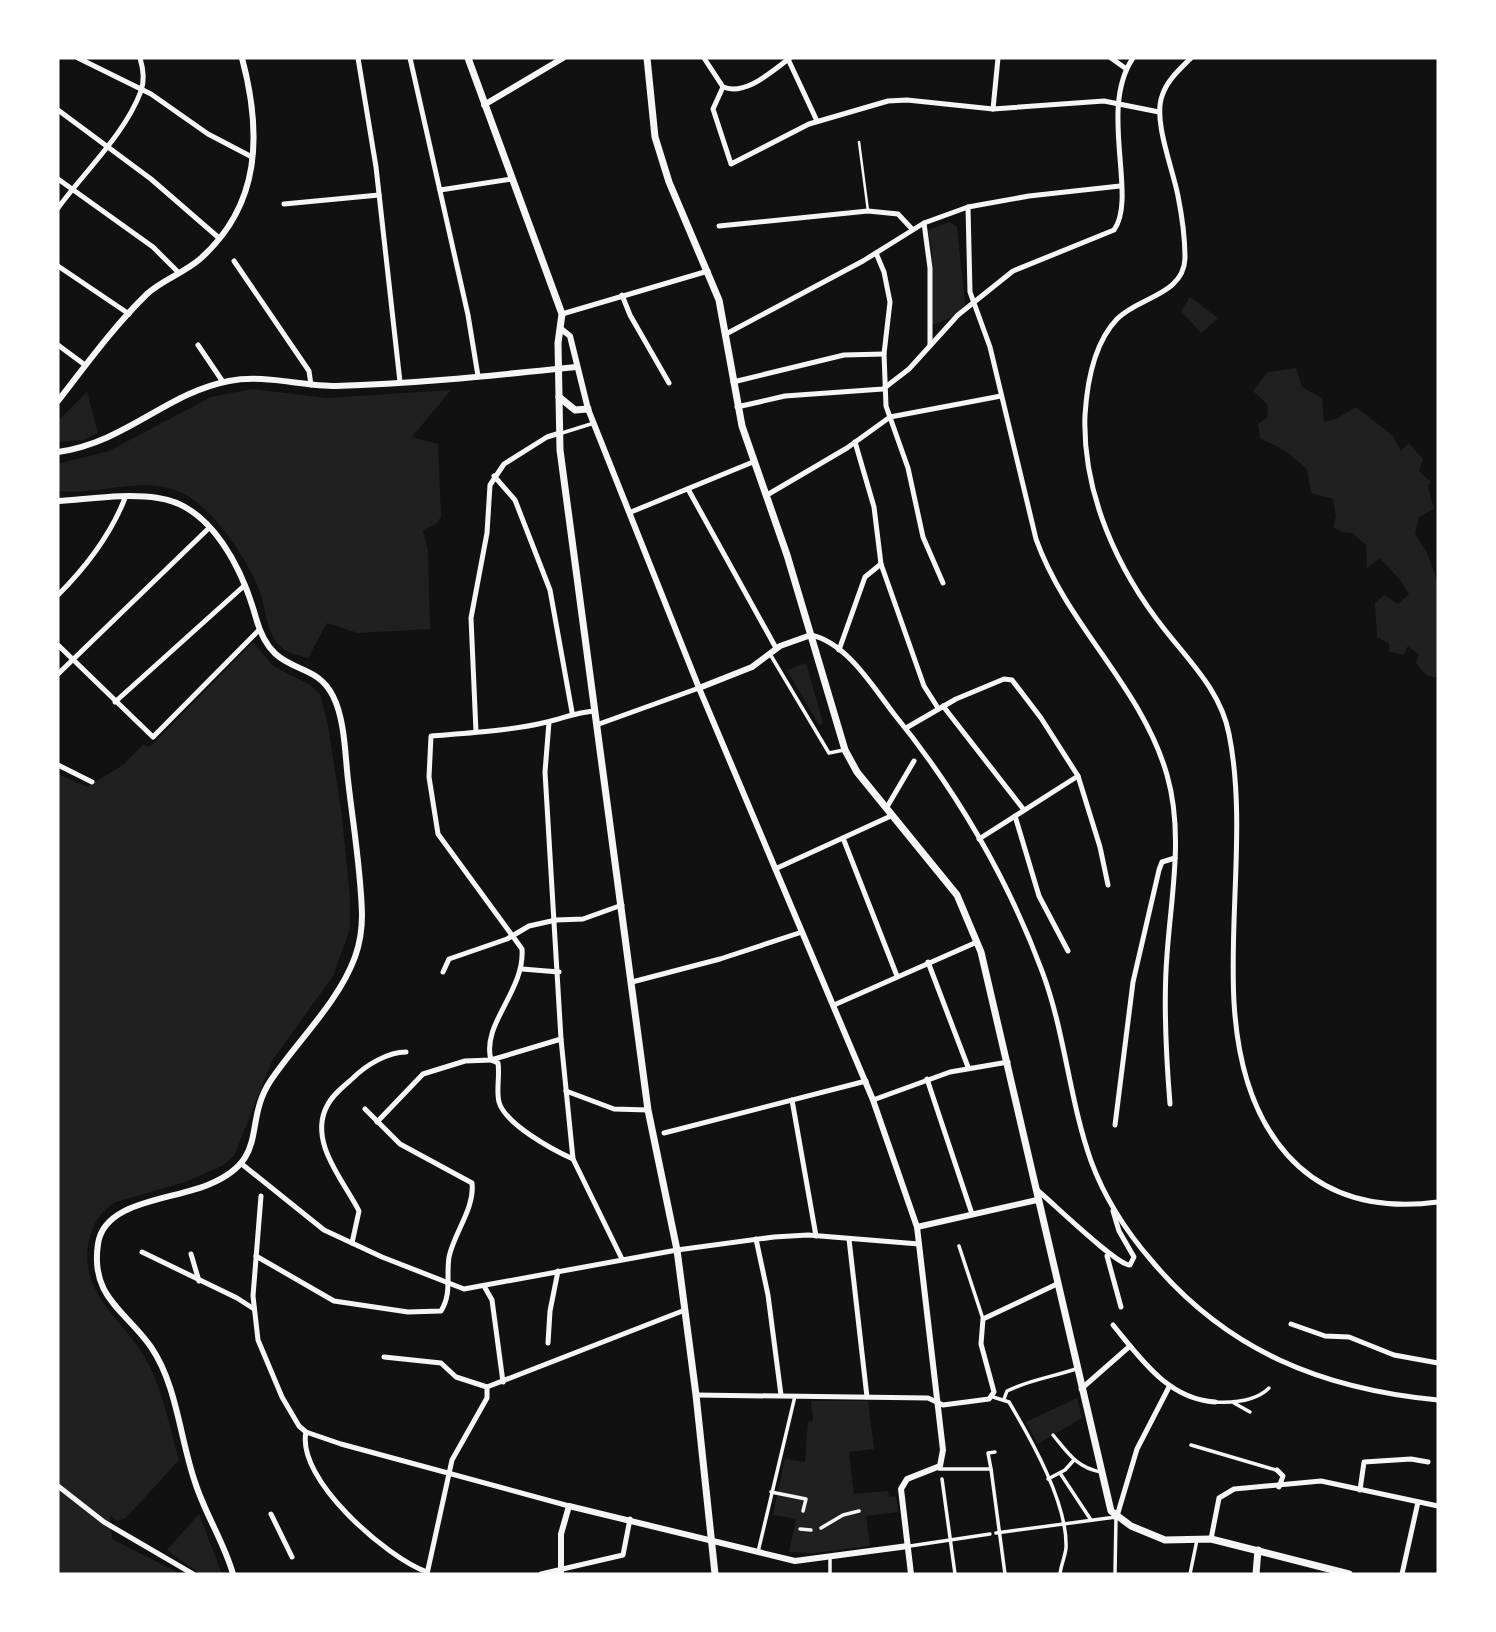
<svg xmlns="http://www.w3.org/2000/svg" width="1496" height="1632" font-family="'IBM Plex Sans',sans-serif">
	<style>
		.green { fill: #202020 }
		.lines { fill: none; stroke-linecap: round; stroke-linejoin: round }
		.service { stroke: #f5f5f5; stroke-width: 2.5 }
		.pedestrian { stroke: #f5f5f5; stroke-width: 3.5 }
		.minor { stroke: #f5f5f5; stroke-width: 5 }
		.tertiary { stroke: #f5f5f5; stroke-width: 6 }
		.secondary { stroke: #f5f5f5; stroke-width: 7 }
	</style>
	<rect width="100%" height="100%" fill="#111"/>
	<g class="green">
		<polygon points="950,222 957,227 965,305 953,317 932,325 932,252 928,230"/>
		<polygon points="1190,297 1218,318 1201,333 1181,311"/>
		<polygon points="1296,368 1302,387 1322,398 1324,422 1336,419 1356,407 1393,436 1401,451 1409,443 1423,459 1419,471 1431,482 1428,486 1434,509 1419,517 1415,534 1426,551 1438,583 1438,678 1426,675 1416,663 1419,655 1408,646 1404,655 1389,652 1389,644 1377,637 1375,603 1384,595 1398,604 1409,594 1400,580 1380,558 1367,568 1366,545 1352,533 1342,532 1333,527 1336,517 1333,499 1311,493 1307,469 1284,450 1260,438 1258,424 1268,417 1267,404 1253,391 1268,372"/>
		<path d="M252,389l75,9 124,-8 -39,47 26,7 3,73 -5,7 -13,6 5,21 2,78 -72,4 -31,-10 -19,35c-10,-3 -22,-5 -29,-13 -12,-13 -13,-33 -18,-50 -12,-34 -47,-88 -81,-103 -38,-17 -83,4 -122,-1v-27l51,-13 102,-54z"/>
		<polygon points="87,392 98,433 83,440 58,442 58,421"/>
		<path d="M253,642l20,24 37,19 10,9 8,31 14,91 8,82v31l-17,47 -61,85 -38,95 -12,10 -37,16 -69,20c-15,8 -23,22 -27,38 -12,57 40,82 61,127 14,29 20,62 29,93l-53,58 -9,3 -7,-5 2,23 69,35h-123v-800l29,13 36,-22 20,-20 7,2z"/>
		<polygon points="806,663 823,723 819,725 787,670"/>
		<polygon points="1077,1398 1082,1418 1038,1444 1026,1422"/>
		<polygon points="811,1401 868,1401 874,1449 849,1452 854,1494 888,1491 889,1497 896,1496 898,1512 866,1516 870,1546 813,1553 789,1552 796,1519 773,1515 785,1459 805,1462 808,1422 813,1421"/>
		<polygon points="199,1514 222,1574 200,1574 167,1550"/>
	</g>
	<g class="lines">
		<polyline class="service" points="859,142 868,211"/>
		<g class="pedestrian">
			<polyline points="562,433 594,423"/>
			<polyline points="770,654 829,753 844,750"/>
			<polyline points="959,1246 983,1319"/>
			<path d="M993,1397l16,5c22,37 59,102 57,146 -1,9 -5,17 -6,26"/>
			<path d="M1004,1399l3,-8c22,-11 45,-14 69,-22"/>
			<path d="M1215,1402c18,1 41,-1 54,-14"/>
			<polyline points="1234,1403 1250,1412"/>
			<path d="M1053,1435c15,18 24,33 48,37"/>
			<polyline points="1191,1445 1276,1470"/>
			<polyline points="939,1469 991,1469 1005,1574"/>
			<polyline points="991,1469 988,1453 995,1452"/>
			<polyline points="1060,1473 1091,1520"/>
			<polyline points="942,1479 955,1574"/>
			<polyline points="1048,1479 1065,1470 1074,1460"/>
			<polyline points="771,1492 806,1499 803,1511"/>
			<polyline points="821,1528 843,1515 859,1511"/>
			<polyline points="800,1529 811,1530"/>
			<polyline points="996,1533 1116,1517 1115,1574"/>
			<polyline points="910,1546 990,1534"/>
			<polyline points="758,1552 795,1396"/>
			<polyline points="830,1557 830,1574"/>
			<polyline points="1190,1574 1197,1540"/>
		</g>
		<g class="minor">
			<polyline points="78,58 151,94 208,134 252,157"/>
			<polyline points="358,58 376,167 400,382"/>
			<polyline points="410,58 468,315 478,376"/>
			<polyline points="704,58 723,87"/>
			<polyline points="1111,58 1125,68"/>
			<path d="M1191,58c-11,11 -24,22 -29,38 -9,25 11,73 16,100 4,20 7,42 7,62 -1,37 -47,39 -68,61 -23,24 -30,64 -32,96 -3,78 33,156 80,215 26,33 56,62 64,104 17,84 0,182 5,268 7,124 68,218 204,200"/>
			<polyline points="788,59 817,121"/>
			<polyline points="723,87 713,109 731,164 809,124 888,101 907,100 993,109 1104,101 1159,112"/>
			<path d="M723,87c23,9 49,-16 67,-29"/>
			<polyline points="993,109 998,58"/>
			<polyline points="58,110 151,179 219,238"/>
			<polyline points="58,179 153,247 179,273"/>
			<polyline points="440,190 512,179"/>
			<polyline points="284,204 379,195"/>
			<path d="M968,207l2,85 20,55 46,192c31,87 106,148 131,236 17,59 4,121 0,180 -4,50 -1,100 3,149"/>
			<path d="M58,208c27,-37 67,-74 83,-117 4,-11 2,-23 -1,-33"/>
			<polyline points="924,223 930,268 930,345"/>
			<polyline points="719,226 868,211 898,214 912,229"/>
			<polyline points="876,253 884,272 890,302 884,354 886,406 908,468 923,537 943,583"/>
			<polyline points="234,261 309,371 311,385"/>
			<polyline points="58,266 129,314"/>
			<polyline points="622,295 630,315 669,383"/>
			<polyline points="562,314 708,271"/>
			<polyline points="726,334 863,261 924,223 968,207 1029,196 1120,186"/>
			<polyline points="58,345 85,365"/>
			<polyline points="198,345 223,382"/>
			<polyline points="733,382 844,355 884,354"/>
			<path d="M737,407l48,-11 98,-7 26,-20 49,-54 55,-44 101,-41c24,-33 -16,-121 19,-172"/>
			<polyline points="855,442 874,507 881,564 924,686 938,708"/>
			<polyline points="494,476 515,500 550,590 572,712"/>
			<polyline points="688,489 776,648"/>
			<polyline points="767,495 847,448 890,417 1001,396"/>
			<polyline points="631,512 753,462"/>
			<path d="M58,595c27,-27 53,-61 67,-97"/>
			<path d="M811,635c36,8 62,52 83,79 62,76 114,165 148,257 23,61 27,128 49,190 14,38 34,69 60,99 76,91 171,129 287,140"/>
			<polyline points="58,645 153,737 259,630"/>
			<polyline points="839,650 865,577 881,564"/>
			<polyline points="58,674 209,528"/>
			<polyline points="115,702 245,585"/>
			<polyline points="943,706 1024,810"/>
			<path d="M595,711c-18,1 -31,7 -48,11 -37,9 -78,11 -116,14l-2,41 9,57 84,115c3,42 -41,75 -31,111l7,3c2,13 -2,27 1,39 6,22 54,48 74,57l49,100"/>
			<polyline points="549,722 545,772 561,1039 573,1159"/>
			<polyline points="599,724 699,688"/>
			<polyline points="906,728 956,699 1004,679 1012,680 1041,718 1078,776 1100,847 1108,885"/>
			<polyline points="476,732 471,618 487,533 490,485 504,464 547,437 560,433"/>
			<polyline points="58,765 92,782"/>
			<polyline points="887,807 914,761"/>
			<polyline points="1015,816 1039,896 1068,951"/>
			<polyline points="843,838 897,976"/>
			<polyline points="979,839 1078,776"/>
			<polyline points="775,869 893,815"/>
			<polyline points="928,962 968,1067"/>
			<polyline points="522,969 559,972"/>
			<polyline points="443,972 449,959 507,939 529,926 556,920 583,919 622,905"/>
			<polyline points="632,982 720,959 802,932"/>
			<polyline points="834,1005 977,942"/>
			<polyline points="927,1079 972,1214"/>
			<polyline points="566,1091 614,1109 648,1110"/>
			<polyline points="792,1100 816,1236"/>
			<polyline points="873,1100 950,1072 1008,1062"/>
			<polyline points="377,1122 423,1074 465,1061 491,1060 561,1039"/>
			<polyline points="1115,1125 1133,982 1159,870 1162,862 1175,858"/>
			<polyline points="664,1133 866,1081"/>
			<polyline points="243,1165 324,1230 382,1257 464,1289 677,1250 774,1237 808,1235 919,1244"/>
			<path d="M1036,1189c16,13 80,76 94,76l4,-8 -15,-26 -6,-20"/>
			<polyline points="261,1196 253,1296 258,1340 282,1397 299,1426 306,1432 341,1444 569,1506"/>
			<polyline points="756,1239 768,1295 781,1395"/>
			<polyline points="849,1239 867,1397"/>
			<path d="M352,1243l7,-32c-15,-30 -51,-69 -32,-105 5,-11 17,-20 26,-28 13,-13 35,-26 53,-26"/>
			<polyline points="142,1252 237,1298 254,1309"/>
			<polyline points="191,1254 199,1281"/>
			<path d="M256,1256l78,45 74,11 33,-1c11,-18 5,-34 8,-54 5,-24 26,-49 23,-74l-72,-39 -35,-35"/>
			<polyline points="1107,1256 1121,1307"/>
			<polyline points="484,1286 492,1300 503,1382"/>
			<polyline points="1291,1324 1325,1336 1349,1337 1394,1355 1438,1363"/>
			<path d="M1113,1325c28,34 55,74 102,77"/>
			<polyline points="548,1343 550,1311 558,1271"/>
			<polyline points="384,1357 441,1363 456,1377 487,1387 685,1310"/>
			<polyline points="1081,1389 1130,1346"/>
			<polyline points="696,1395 928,1398 943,1405 989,1399 994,1392 981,1344 983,1319 1057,1284"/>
			<path d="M306,1432c-10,47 80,125 121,140"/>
			<polyline points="1277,1470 1283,1476 1279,1487"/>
			<polyline points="58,1486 104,1522 193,1574"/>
			<polyline points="1360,1490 1364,1462 1411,1459 1428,1462"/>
			<polyline points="271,1514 292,1557"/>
			<polyline points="1117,1516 1137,1449 1169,1387"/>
			<polyline points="1211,1539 1219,1498 1234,1489 1321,1481 1438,1506"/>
			<polyline points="427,1574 452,1460 487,1398 487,1387"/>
			<polyline points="541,1574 623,1555 630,1519"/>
			<polyline points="1402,1574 1418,1502"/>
		</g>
		<g class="tertiary">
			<polyline points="484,105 563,58"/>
			<polyline points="560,328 570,336 588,409 699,688 873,1100 917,1227 943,1450 940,1466 907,1479 901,1489 911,1574"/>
			<path d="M58,401c28,-36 56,-75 89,-107 15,-14 37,-21 53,-35 61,-54 62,-126 42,-201"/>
			<path d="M58,452c69,-10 108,-59 171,-71 35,-7 72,5 107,5 80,-2 161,-11 240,-19"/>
			<path d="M58,501c32,-2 67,-8 100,-3 54,7 85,73 98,120 17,62 57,38 77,78 12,24 12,58 15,84 5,44 13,90 14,135 0,14 -2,28 -7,42 -17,46 -57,83 -84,123 -29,43 0,78 -61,104 -35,16 -106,16 -112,60 -8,53 27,66 53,103 26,38 29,92 44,135 10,32 29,60 38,92"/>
			<polyline points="699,688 752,667 780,646 811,635"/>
			<polyline points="917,1227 1037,1200"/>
			<polyline points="561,1574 561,1534 569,1506 795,1561 908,1546"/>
		</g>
		<g class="secondary">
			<polyline points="468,58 562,314 558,343 560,450 648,1110 677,1250 696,1395 715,1574"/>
			<polyline points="647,58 655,137 669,182 719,300 742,426 787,555 845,750 857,772 957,895 981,952 1111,1511 1131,1526 1165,1540 1211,1539 1349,1574"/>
			<polyline points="559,397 575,410 588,409"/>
			<polyline points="1256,1574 1258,1550"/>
		</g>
	</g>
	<rect width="1496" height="1632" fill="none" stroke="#ffffff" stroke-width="119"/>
</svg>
